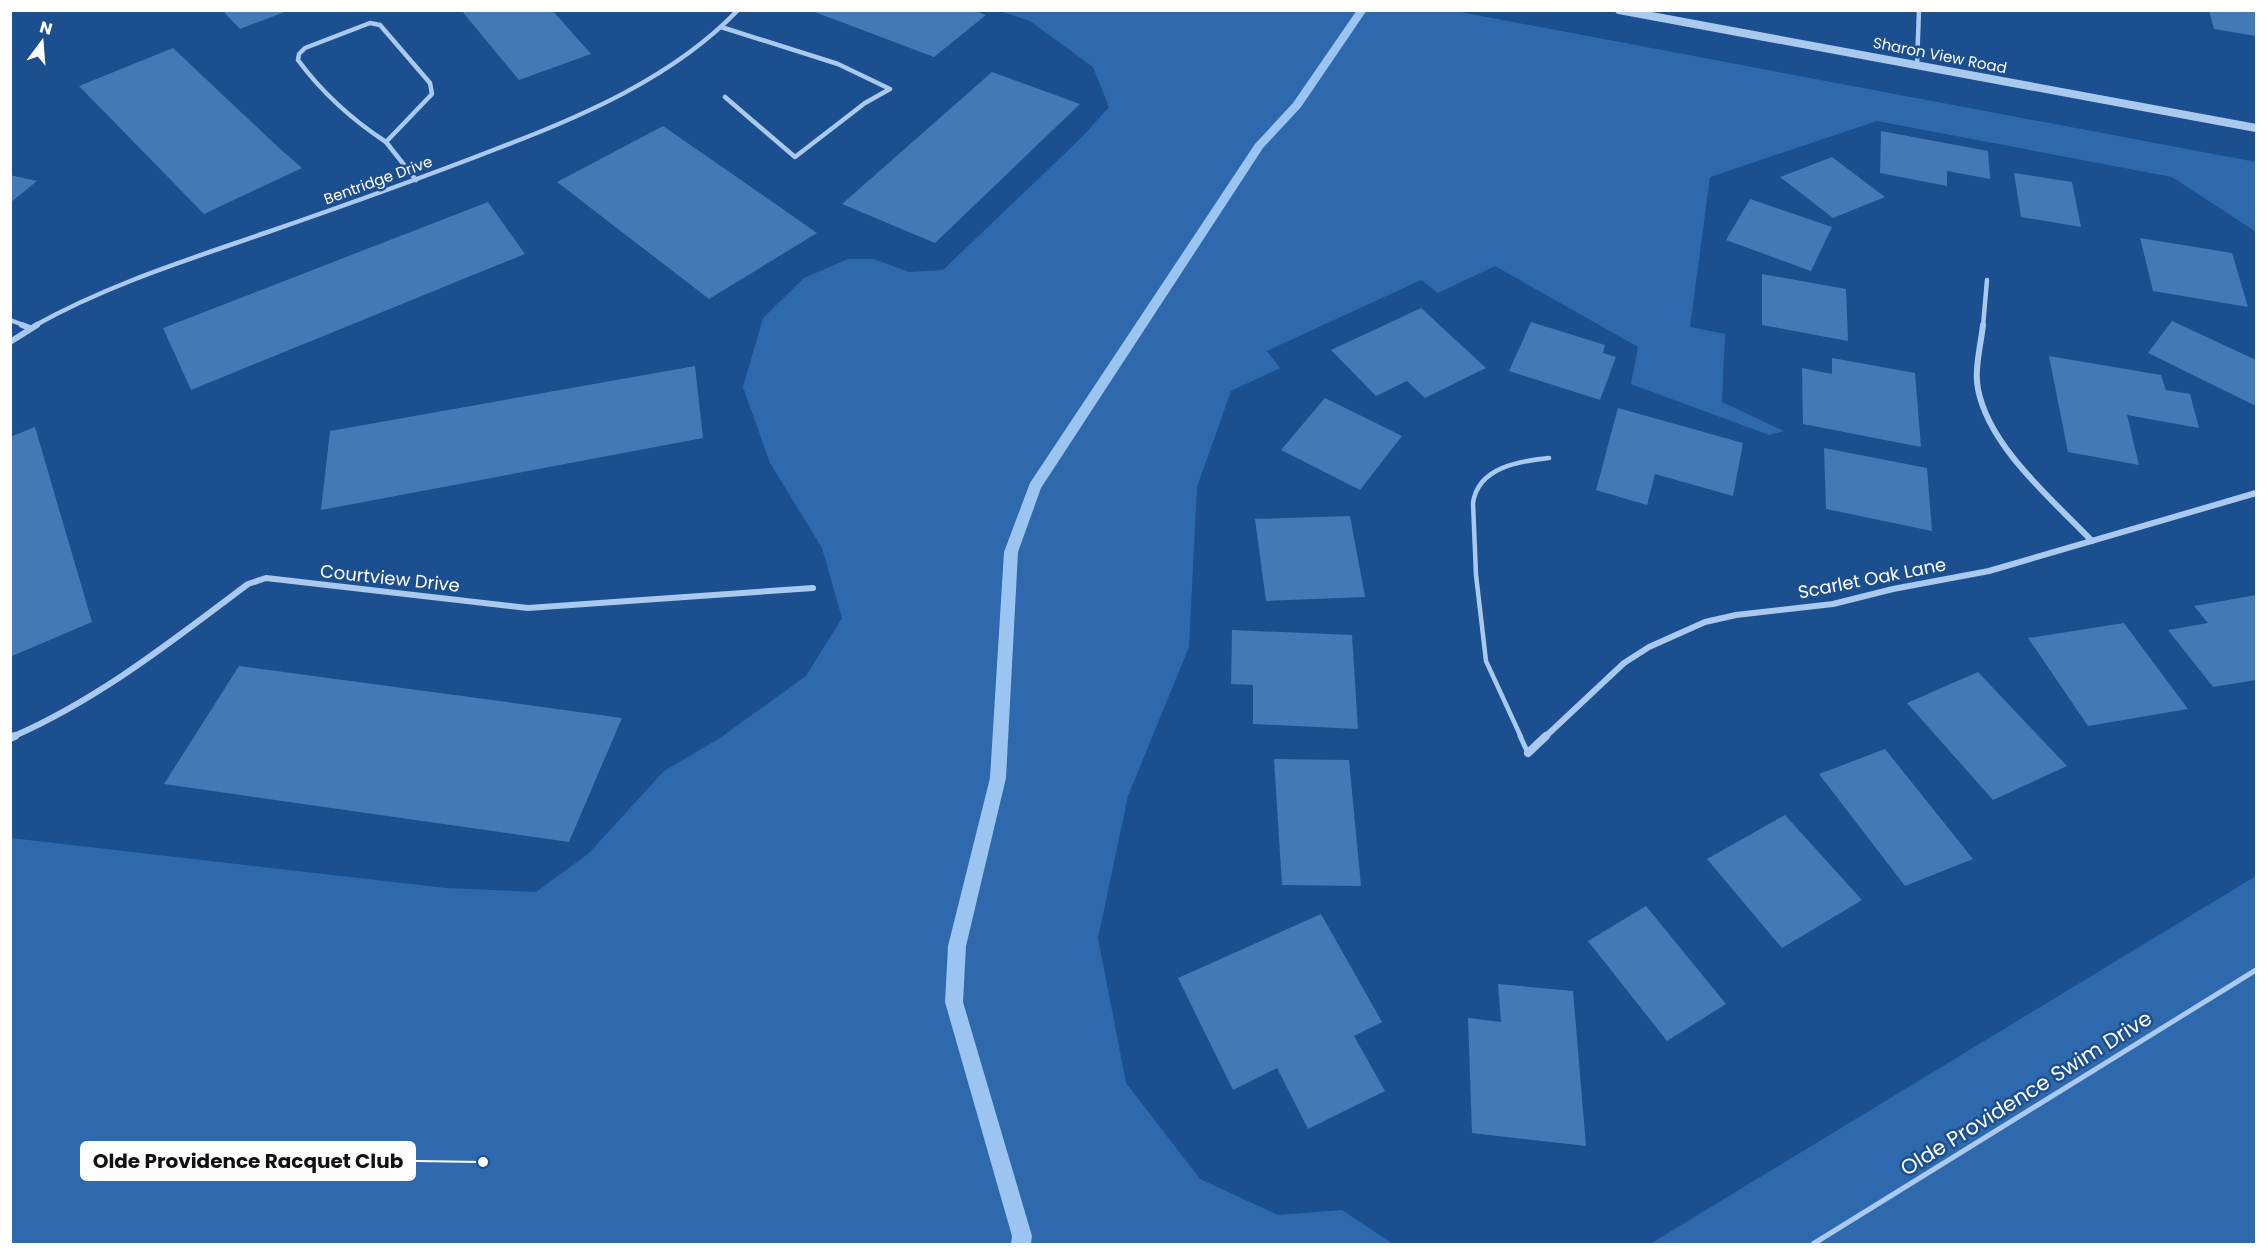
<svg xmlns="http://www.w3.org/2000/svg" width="2267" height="1255" font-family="Poppins,sans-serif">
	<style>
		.green { fill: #2e69ad }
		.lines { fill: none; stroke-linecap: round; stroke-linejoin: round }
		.stream { fill: #9cc4f0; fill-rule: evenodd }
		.building { fill: #4478b7 }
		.service-far1 { stroke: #a9c9ee; stroke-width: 4.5 }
		.service { stroke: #a9c9ee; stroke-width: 5 }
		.minor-far2 { stroke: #a9c9ee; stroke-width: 4.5 }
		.minor-far1 { stroke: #a9c9ee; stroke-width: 6 }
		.minor { stroke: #a9c9ee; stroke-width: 8 }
		.tertiary { stroke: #a9c9ee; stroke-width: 8 }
		.labels { text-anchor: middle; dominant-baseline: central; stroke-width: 5; stroke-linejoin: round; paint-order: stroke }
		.far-street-label { font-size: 15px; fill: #fff; stroke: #1b4f8f }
		.street-label { font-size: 18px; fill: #fff; stroke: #1b4f8f }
		.near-street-label { font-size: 21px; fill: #fff; stroke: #1b4f8f }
		.leader { fill: none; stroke: #fff; stroke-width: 2 }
		.callout-dot { fill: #fff; stroke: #1b4f8f; stroke-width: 2 }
		.callout { fill: #fff; stroke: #fff; stroke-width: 2 }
		.callout-label { font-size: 20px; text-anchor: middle; font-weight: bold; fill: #111 }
	</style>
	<rect width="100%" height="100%" fill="#1b4f8f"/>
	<g class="green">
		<polygon points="1000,11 1455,11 2256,162 2256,232 2172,177 1877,121 1710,177 1690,327 1725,334 1722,402 1784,431 1769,435 1631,384 1638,347 1495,266 1438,293 1421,280 1267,351 1280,368 1231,391 1197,487 1189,647 1128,796 1098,938 1126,1083 1200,1179 1278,1215 1342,1210 1393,1244 11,1244 11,838 446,888 536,892 588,854 664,771 720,738 806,676 842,618 822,548 770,463 743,387 763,318 804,278 848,259 874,259 909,272 943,270 1083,136 1109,107 1093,67 1030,21"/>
		<polygon points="2256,876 2256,1244 1650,1244"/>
	</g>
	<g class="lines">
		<polygon class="stream" points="1357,10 1367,10 1301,107 1263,148 1041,488 1018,552 1006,778 966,946 963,1002 1032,1236 1031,1244 1011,1244 1012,1236 945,1002 948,946 990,778 1004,552 1030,483 1255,144 1293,103"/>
	</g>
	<g class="building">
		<polygon points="222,10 287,10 287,11 240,29"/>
		<polygon points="461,10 552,10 591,54 519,80"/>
		<polygon points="973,10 986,15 934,57 812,11"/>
		<polygon points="2209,10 2256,10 2256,36 2214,29"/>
		<polygon points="173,48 278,147 302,168 204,214 79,86"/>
		<polygon points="992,72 1080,104 935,243 842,204"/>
		<polygon points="663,126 784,210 817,233 709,299 557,182"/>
		<polygon points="1881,131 1988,151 1990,179 1947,171 1947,186 1880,173"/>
		<polygon points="1832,157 1885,197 1833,218 1780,177"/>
		<polygon points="2014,173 2072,182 2081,227 2021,217"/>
		<polygon points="10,175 37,181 10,203"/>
		<polygon points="1750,199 1832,227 1811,271 1726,240"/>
		<polygon points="488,202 525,254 191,390 163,328"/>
		<polygon points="2140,238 2232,253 2248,307 2153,291"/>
		<polygon points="1762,274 1846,289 1848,341 1762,325"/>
		<polygon points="1421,308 1486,368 1425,398 1407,381 1376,396 1331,350"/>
		<polygon points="2172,321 2256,360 2256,406 2148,353"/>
		<polygon points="1531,322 1605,345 1603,353 1616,357 1600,400 1509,371"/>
		<polygon points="2049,356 2161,375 2166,390 2190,394 2199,428 2127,415 2139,465 2068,452"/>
		<polygon points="1832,358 1915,373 1921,447 1803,424 1802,368 1832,374"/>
		<polygon points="695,366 703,438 321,510 330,431"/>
		<polygon points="1325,398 1402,436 1360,490 1281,450"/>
		<polygon points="1618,408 1743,443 1733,496 1655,474 1647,505 1596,490"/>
		<polygon points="35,427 92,622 10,657 10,437"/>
		<polygon points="1824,448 1927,468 1932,531 1826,509"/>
		<polygon points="1350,516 1365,597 1266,601 1255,519"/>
		<polygon points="2256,595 2256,680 2213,687 2168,630 2208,623 2194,606"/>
		<polygon points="2124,623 2188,709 2088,726 2028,638"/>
		<polygon points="1232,630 1352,635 1358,729 1253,724 1253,685 1231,684"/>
		<polygon points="239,666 492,700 622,718 569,842 164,784"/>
		<polygon points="1978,672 2067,766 1993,800 1907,703"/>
		<polygon points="1885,749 1973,859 1905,886 1819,774"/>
		<polygon points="1274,759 1349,760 1361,886 1282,885"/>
		<polygon points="1785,815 1862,900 1782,948 1707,859"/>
		<polygon points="1646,906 1726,1004 1667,1041 1588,941"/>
		<polygon points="1321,914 1382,1022 1354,1036 1385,1091 1308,1129 1277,1068 1233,1090 1178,978"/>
		<polygon points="1498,984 1573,991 1586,1146 1472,1133 1468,1018 1501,1022"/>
	</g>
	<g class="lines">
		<path class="service-far1" d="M1521,737l-35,-76 -10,-86 -3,-72c5,-36 47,-42 76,-45"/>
		<g class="service">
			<polyline points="1520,736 1528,753"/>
			<polyline points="1813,1244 2256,970"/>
		</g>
		<g class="minor-far2">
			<path d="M370,23l10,2 50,58 2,11 -46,48c-35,-23 -63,-48 -88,-82l1,-6 6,-6z"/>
			<polyline points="721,27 838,64 890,89 865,103 795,157 725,97"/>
			<polyline points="1917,64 1919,10"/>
			<polyline points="386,142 416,180"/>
			<polyline points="10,320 26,326"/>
			<path d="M34,326c73,-41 153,-66 231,-93 78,-27 154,-54 231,-84 85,-32 178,-72 242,-139"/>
			<polyline points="1983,326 1987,280"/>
		</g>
		<g class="minor-far1">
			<polyline points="22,325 30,328"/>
			<path d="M1983,325c-2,19 -9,45 -5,64 11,58 74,110 114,152"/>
			<polyline points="10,342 37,325"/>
			<path d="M12,737c87,-38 160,-96 236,-153l18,-6 262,30 285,-20"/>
			<polyline points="1545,737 1624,663 1649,647 1705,622 1736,615 1833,604 1893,589 1989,571 2256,493"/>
		</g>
		<g class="minor">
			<polyline points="10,738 15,736"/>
			<polyline points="1528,753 1546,736"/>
		</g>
		<polyline class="tertiary" points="1619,10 2256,128"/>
	</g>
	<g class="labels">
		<g class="far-street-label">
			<text transform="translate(1940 55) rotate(11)">Sharon View Road</text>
			<text transform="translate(378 180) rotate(-20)">Bentridge Drive</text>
		</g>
		<g class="street-label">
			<text transform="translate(390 578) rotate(6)">Courtview Drive</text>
			<text transform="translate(1872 578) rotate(-11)">Scarlet Oak Lane</text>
		</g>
		<g class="near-street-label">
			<text transform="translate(2026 1093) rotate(-32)">Olde Providence Swim Drive</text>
		</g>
	</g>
	<path class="leader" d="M483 1162L415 1161"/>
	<circle class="callout-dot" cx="483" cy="1162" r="6"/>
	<rect class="callout" x="81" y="1142" width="334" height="38" rx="6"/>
	<g class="callout-label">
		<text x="248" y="1168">Olde Providence Racquet Club</text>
	</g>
	<rect width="2267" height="1255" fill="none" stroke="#ffffff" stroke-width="24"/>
	<g transform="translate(42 42) rotate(16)" stroke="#1b4f8f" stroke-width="4.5" paint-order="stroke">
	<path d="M0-4.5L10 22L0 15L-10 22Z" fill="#ffffff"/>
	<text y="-9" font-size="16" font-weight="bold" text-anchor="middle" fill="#ffffff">N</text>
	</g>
</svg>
